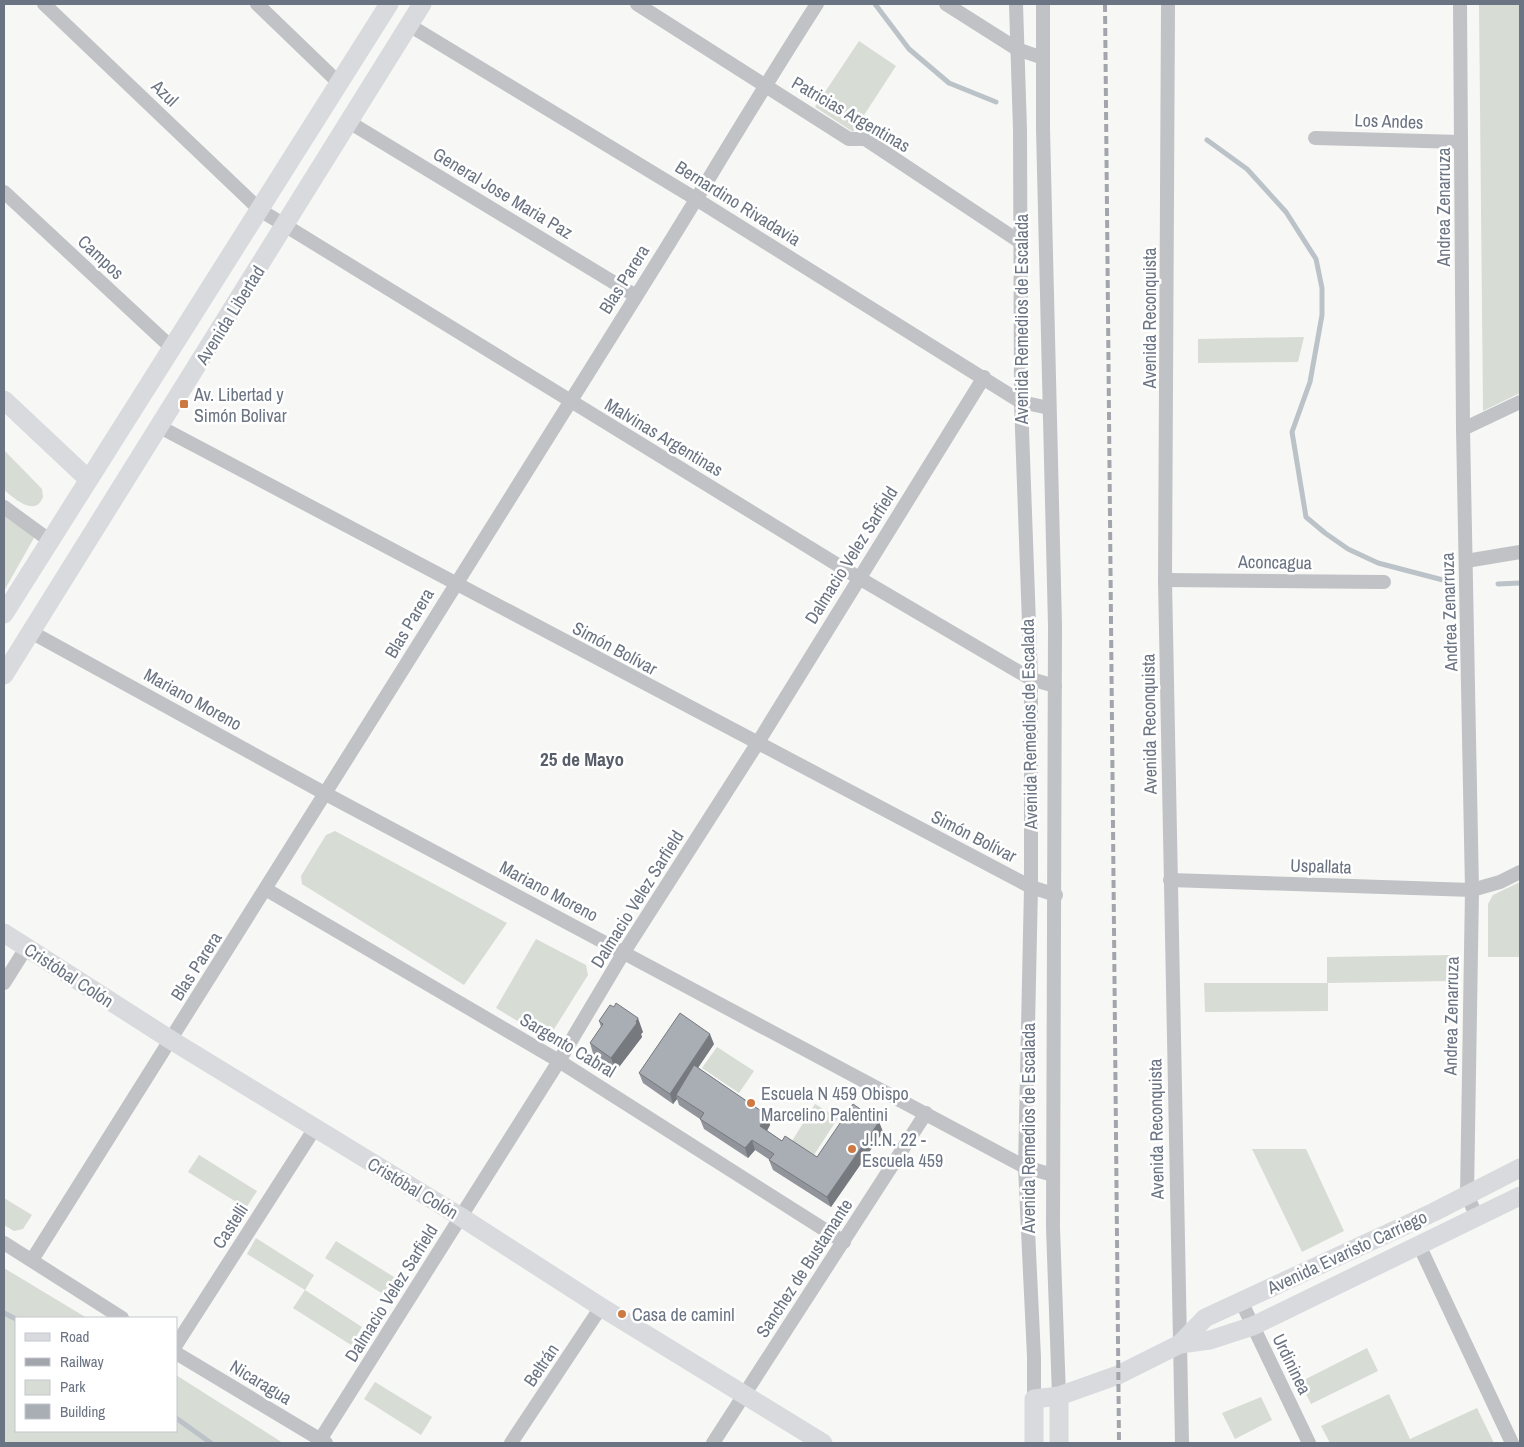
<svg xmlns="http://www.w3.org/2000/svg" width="1524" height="1447" font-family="'Archivo Narrow',sans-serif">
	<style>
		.green { fill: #d7dcd5 }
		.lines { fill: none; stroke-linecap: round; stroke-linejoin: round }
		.stream { stroke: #bbc2c8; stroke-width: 5 }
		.street { stroke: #c0c2c6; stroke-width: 14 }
		.secondary { stroke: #d8dade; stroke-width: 19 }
		.rail { stroke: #a2a6ac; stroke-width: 4; stroke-dasharray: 8 4; stroke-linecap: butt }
		.wall { fill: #91959b }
		.shaded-wall { fill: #76797e }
		.building { fill: #a9adb4; stroke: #76797e }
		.poi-dot { fill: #cd7941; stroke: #fff; stroke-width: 2 }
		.labels { text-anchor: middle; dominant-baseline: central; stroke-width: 5; stroke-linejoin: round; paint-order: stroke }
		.street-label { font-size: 18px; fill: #6b7482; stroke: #fff }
		.poi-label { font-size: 18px; fill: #6b7482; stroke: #fff; text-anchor: start }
		.neighbourhood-label { font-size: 19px; font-weight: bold; fill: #585e69; stroke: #fff }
	</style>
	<rect width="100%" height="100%" fill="#f7f8f5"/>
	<g class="green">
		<polygon points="1479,4 1520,4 1520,393 1483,411"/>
		<polygon points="859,41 896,66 853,132 815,107"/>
		<polygon points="1304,337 1298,362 1198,363 1198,339"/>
		<path d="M4,450l38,39 1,8c-8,21 -29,1 -39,-7z"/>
		<polygon points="4,513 35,536 4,591"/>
		<polygon points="335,831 507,923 464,985 302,884 301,876 326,835"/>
		<polygon points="1520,882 1520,957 1488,957 1488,904 1493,895"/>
		<polygon points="536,939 586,965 588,975 551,1034 542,1036 496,1008"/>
		<polygon points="1451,955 1451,981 1328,983 1328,1011 1205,1012 1204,983 1327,983 1327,957"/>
		<polygon points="717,1047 754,1071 739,1093 702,1068"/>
		<polygon points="815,1104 838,1118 814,1155 792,1141"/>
		<polygon points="1252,1149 1306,1149 1344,1231 1302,1252"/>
		<polygon points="199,1155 257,1191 246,1208 188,1172"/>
		<polygon points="4,1198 32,1215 23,1229 14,1231 4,1225"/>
		<polygon points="256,1238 314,1275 305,1290 362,1327 351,1345 293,1308 305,1290 247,1254"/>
		<polygon points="336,1241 394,1277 383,1294 325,1258"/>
		<polygon points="4,1268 87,1318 16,1318 16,1431 176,1431 176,1375 283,1443 4,1443"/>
		<polygon points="1367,1348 1378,1371 1311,1404 1300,1382"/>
		<polygon points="375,1382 432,1417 421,1435 364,1399"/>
		<polygon points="1389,1394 1410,1439 1477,1408 1494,1443 1330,1443 1321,1426"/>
		<polygon points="1261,1397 1272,1420 1235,1439 1222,1413"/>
	</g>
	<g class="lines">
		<g class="stream">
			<polyline points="875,4 909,49 949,83 996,102"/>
			<polyline points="1207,140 1247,169 1286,212 1316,259 1322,288 1322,315 1310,382 1292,432 1306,517 1325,533 1348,549 1378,563 1443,580"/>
			<polyline points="1498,584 1520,583"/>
			<polyline points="4,1313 16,1319"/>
			<polyline points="176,1418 211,1443"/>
		</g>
		<g class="street">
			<polyline points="44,4 260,210 859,578 1031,679 1055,686"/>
			<polyline points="257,4 339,83"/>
			<polyline points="637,4 849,139 865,139 1020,242"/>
			<polyline points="946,4 1017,49 1043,58"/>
			<polyline points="1016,4 1020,130 1021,402 1031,679 1031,887 1025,1167 1034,1357 1034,1399"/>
			<polyline points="1043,4 1043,129 1055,626 1053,1228 1059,1396"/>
			<polyline points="1168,4 1165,580 1182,1443"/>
			<polyline points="1460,4 1463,429 1472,890 1467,1195 1477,1217"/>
			<polyline points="409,25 696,199 1021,402 1049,408"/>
			<polyline points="349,122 636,296"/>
			<polyline points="1315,138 1461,142"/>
			<polyline points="4,192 173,349"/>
			<polyline points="160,427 1031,887 1056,895"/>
			<polyline points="1463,429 1520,402"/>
			<polyline points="4,507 49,540"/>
			<polyline points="1466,561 1520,552"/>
			<polyline points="1165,580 1384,582"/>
			<polyline points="31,632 326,794 1025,1167 1053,1175"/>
			<polyline points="1170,880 1472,890 1500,882 1520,872"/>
			<polyline points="267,890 559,1061 844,1242"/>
			<polyline points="4,983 26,948"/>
			<polyline points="4,1243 122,1318"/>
			<polyline points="1419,1245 1512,1443"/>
			<path d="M32,1260c202,-321 404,-643 605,-965 61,-97 118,-195 180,-291"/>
			<polyline points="1241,1301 1309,1443"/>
			<polyline points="176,1345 315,1128"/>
			<polyline points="176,1353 326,1443"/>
			<polyline points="320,1440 559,1061 624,952 757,744 984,377"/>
			<polyline points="511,1443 601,1307"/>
			<polyline points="713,1443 926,1113"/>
		</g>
		<g class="secondary">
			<polyline points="4,400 88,479"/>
			<polyline points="4,614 389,4"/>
			<polyline points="4,675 422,4"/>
			<polyline points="4,933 171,1040 461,1217 601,1307 823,1443"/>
			<polyline points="1180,1344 1205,1318 1434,1212 1520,1168"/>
			<polyline points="1059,1396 1059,1443"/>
			<polyline points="1034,1443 1034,1399 1059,1396 1118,1375 1180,1344 1210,1340 1253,1326 1520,1196"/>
		</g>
		<polyline class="rail" points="1105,4 1119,1443"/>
	</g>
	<g class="wall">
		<polygon points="599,1021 643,1032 641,1034 642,1037 616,1071 594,1057 590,1043 601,1027"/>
		<polygon points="714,1044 698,1068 767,1115 770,1125 767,1131 782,1141 817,1157 879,1122 883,1132 831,1207 773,1170 769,1160 770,1160 755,1150 748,1158 704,1129 700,1119 679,1105 677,1099 673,1104 643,1083 639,1073"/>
	</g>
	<g class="shaded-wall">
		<polygon points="638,1018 643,1032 641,1034 642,1037 616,1071 611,1058"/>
		<polygon points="710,1034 714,1044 678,1097 676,1095 677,1099 673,1104 670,1094"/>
		<polygon points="767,1115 770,1125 763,1137 760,1126"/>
		<polygon points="879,1122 883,1132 831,1207 827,1197"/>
		<polygon points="752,1140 755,1150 748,1158 745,1148"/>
	</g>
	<g class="building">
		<polygon points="616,1003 638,1018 636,1022 637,1023 611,1058 590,1043 603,1024 599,1021 610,1005 614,1007"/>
		<polygon points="680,1013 710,1034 670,1094 639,1073"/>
		<polygon points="694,1065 767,1115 760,1126 782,1141 785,1136 817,1157 853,1104 879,1122 827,1197 769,1160 774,1154 752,1140 745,1148 700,1119 704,1113 676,1095"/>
	</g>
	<g class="poi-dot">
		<rect x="179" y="399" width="10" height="10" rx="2.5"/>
		<circle cx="751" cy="1103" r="5"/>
		<circle cx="852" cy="1149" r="5"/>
		<circle cx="622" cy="1314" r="5"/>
	</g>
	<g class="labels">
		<g class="street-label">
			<text transform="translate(165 93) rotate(44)">Azul</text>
			<text transform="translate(851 114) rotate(30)">Patricias Argentinas</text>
			<text transform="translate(1389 121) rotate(2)">Los Andes</text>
			<text transform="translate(503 193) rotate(31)">General Jose Maria Paz</text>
			<text transform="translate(738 203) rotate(32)">Bernardino Rivadavia</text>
			<text transform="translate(1443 207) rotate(-90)">Andrea Zenarruza</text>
			<text transform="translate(101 257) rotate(43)">Campos</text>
			<text transform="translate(624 279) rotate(-58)">Blas Parera</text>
			<text transform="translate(230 315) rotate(-58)">Avenida Libertad</text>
			<text transform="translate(1149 318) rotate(-90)">Avenida Reconquista</text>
			<text transform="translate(1021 319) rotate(-90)">Avenida Remedios de Escalada</text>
			<text transform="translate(664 437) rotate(31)">Malvinas Argentinas</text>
			<text transform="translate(851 555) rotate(-58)">Dalmacio Velez Sarfield</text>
			<text transform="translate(1275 562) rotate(1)">Aconcagua</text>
			<text transform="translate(1449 612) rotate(-92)">Andrea Zenarruza</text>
			<text transform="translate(409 623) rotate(-59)">Blas Parera</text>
			<text transform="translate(615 648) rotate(28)">Simón Bolívar</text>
			<text transform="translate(193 699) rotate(29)">Mariano Moreno</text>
			<text transform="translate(1029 724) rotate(-91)">Avenida Remedios de Escalada</text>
			<text transform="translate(1149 724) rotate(-91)">Avenida Reconquista</text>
			<text transform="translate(974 836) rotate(27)">Simón Bolívar</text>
			<text transform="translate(1321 866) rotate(2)">Uspallata</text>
			<text transform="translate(549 891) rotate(28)">Mariano Moreno</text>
			<text transform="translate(637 899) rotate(-58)">Dalmacio Velez Sarfield</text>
			<text transform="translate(196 966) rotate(-57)">Blas Parera</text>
			<text transform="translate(69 975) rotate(33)">Cristóbal Colón</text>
			<text transform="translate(1451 1016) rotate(-89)">Andrea Zenarruza</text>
			<text transform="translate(568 1045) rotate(31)">Sargento Cabral</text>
			<text transform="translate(1028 1128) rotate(-90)">Avenida Remedios de Escalada</text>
			<text transform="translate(1156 1129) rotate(-91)">Avenida Reconquista</text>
			<text transform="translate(413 1188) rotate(31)">Cristóbal Colón</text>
			<text transform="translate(230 1226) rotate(-57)">Castelli</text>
			<text transform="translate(1347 1252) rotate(-25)">Avenida Evaristo Carriego</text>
			<text transform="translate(804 1268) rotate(-57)">Sanchez de Bustamante</text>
			<text transform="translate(391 1293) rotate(-58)">Dalmacio Velez Sarfield</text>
			<text transform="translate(1292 1364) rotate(64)">Urdininea</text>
			<text transform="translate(541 1365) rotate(-56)">Beltrán</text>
			<text transform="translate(261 1382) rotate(31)">Nicaragua</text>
		</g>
		<g class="poi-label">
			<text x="194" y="394">Av. Libertad y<tspan x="194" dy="21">Simón Bolivar</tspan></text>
			<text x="761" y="1093">Escuela N 459 Obispo<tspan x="761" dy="21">Marcelino Palentini</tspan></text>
			<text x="862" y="1139">J.I.N. 22 -<tspan x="862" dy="21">Escuela 459</tspan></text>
			<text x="632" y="1314">Casa de caminl</text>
		</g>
		<g class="neighbourhood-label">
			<text x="582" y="759">25 de Mayo</text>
		</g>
	</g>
	<rect width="1524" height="1447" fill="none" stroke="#6b7482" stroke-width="10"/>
	<rect x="15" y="1317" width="162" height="115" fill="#ffffff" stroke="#c4c7cd"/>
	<rect x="25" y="1333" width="25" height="8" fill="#d8dade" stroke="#c4c7cd"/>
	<text x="60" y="1342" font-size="15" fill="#6b7482">Road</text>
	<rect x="25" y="1358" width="25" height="8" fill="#a2a6ac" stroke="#c4c7cd"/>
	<text x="60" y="1367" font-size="15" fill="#6b7482">Railway</text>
	<rect x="25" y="1380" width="25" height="15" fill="#d7dcd5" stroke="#c4c7cd"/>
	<text x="60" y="1392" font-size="15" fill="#6b7482">Park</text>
	<rect x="25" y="1404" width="25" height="15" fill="#a9adb4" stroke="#c4c7cd"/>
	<text x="60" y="1417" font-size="15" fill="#6b7482">Building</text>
</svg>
